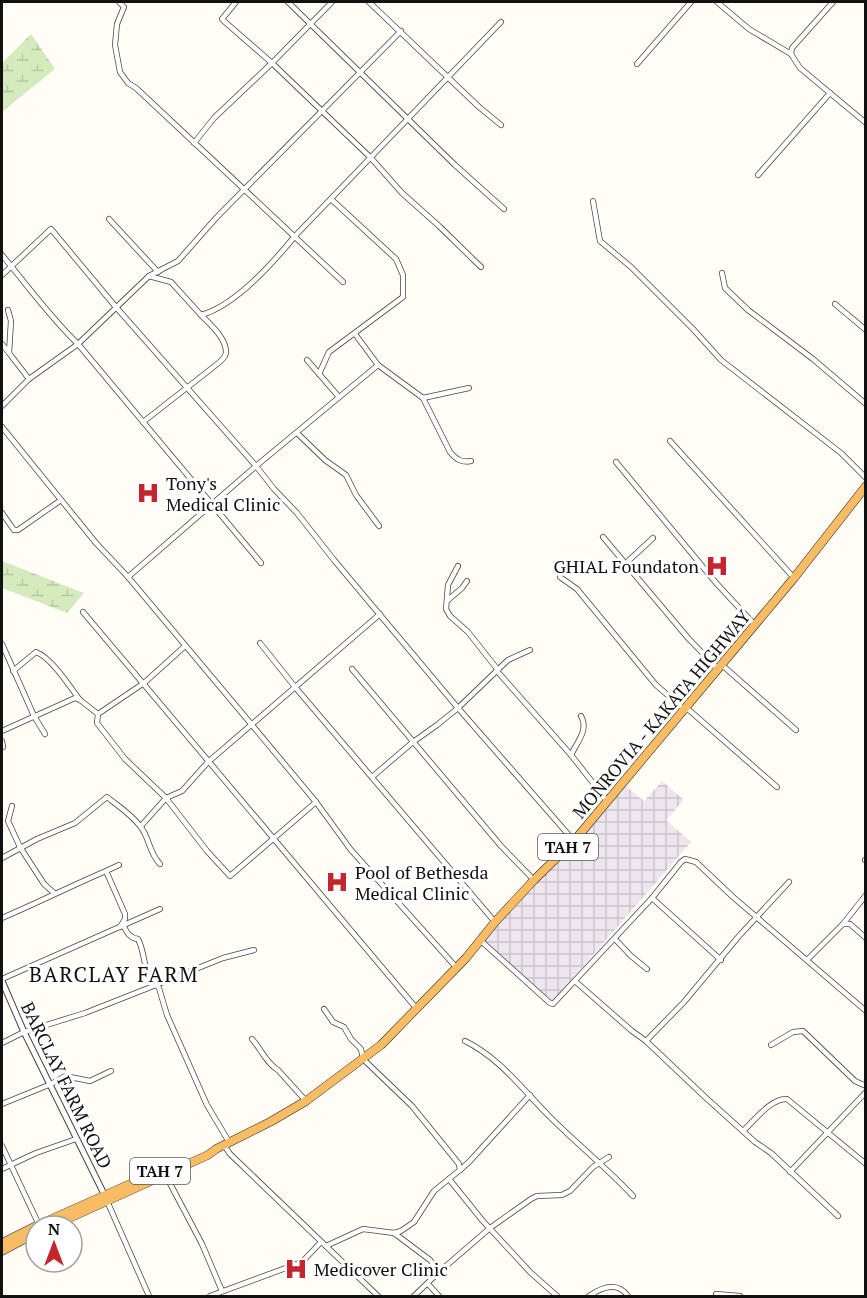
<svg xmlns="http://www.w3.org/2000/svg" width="867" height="1298" font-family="'PT Serif',serif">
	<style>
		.industrial { fill: url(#industrial-grid) }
		.wetland { fill: url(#wetland-marsh) }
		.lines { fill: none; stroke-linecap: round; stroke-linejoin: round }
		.minor-casing { stroke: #444; stroke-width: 6 }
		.tertiary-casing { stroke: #444; stroke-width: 7 }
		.trunk-casing { stroke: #222; stroke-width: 9 }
		.minor { stroke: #fff; stroke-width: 4.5 }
		.tertiary { stroke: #fff; stroke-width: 5 }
		.trunk { stroke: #f7bc64; stroke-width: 8 }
		.labels { text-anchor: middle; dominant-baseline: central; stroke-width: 6; stroke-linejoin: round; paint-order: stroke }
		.shield { fill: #fff; stroke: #585858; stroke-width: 1.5 }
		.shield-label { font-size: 16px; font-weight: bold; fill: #111 }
		.poi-label { font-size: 18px; fill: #111; stroke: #fff; text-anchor: start }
		.street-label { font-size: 18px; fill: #111; stroke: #fff }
		.quarter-label { font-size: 21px; letter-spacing: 1.5px; fill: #111; stroke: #fff }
	</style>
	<defs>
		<pattern id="industrial-grid" width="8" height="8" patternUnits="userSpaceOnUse" patternTransform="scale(1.5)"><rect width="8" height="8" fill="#eee6ef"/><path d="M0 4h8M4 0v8" fill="none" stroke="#cbc4cc"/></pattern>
		<pattern id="wetland-marsh" width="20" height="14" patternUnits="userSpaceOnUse" patternTransform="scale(1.5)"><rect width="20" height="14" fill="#d5ebbd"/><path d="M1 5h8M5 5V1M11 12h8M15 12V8" fill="none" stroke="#b6c8a1"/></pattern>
	</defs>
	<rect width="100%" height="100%" fill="#fffdf5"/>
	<polygon class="industrial" points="662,781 684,800 666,820 691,842 553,1001 483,941 621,782 644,801"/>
	<g class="wetland">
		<polygon points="31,34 55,69 2,112 2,63"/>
		<polygon points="2,561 84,593 67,613 2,588"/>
	</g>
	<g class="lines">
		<g class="minor-casing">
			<g id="minor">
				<polyline points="119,2 124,7 117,24 115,45 120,72 128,83 136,88 343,282"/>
				<polyline points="236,2 222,19 225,22 272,63 371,158 402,193 439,226 481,267"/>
				<polyline points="288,2 455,165 504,209"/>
				<polyline points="369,2 479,107 501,125"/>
				<polyline points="717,2 749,29 791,54 800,68 866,123"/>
				<polyline points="791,54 792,48 833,2"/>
				<polyline points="637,64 691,2"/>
				<polyline points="194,143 214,118 272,63 332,2"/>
				<polyline points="758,175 830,93"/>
				<polyline points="593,201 600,241 631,267 693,329 721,360 841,453 866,478"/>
				<polyline points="109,219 158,272"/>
				<path d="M2,255c25,30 48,62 76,89l183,219"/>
				<polyline points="722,273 725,288 748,310 813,359 866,404"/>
				<polyline points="2,275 51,229 115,306 256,466 274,489 297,513 334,560 458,708 574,841"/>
				<polyline points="149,276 178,261 216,218 401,31"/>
				<polyline points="835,304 866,330"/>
				<polyline points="8,310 11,321 9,353 29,379"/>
				<polyline points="355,334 378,365"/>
				<polyline points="2,344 9,353"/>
				<polyline points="307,360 339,397"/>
				<polyline points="319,374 329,352 403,297 403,275 396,259 332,200"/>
				<path d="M423,398l27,54c6,7 11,11 21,9"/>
				<path d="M2,406l27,-27 49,-35 71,-68 22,6 30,33c33,-9 72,-52 94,-79l206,-214"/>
				<path d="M143,422l73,-57c4,-3 9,-7 10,-12 1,-14 -16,-29 -25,-38"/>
				<polyline points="2,427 96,543 128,577 252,725 316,802 351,850 456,967"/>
				<polyline points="297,433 325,460 346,475 356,495 379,526"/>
				<polyline points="670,441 794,578"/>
				<polyline points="616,462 717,584 755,625"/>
				<polyline points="2,513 14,530 18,530 61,500"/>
				<polyline points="603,537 688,638 718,669"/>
				<polyline points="626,563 653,538"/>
				<polyline points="458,566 448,585 446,609 450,616 468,632 498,670"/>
				<polyline points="128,577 256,466 378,365 423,398 469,388"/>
				<polyline points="560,577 577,589 656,685 685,710 689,710 777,787"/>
				<polyline points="448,600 462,588 467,581"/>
				<polyline points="83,612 417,1009"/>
				<polyline points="260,643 295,687 495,922"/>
				<polyline points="2,644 34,716 45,734"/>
				<polyline points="722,665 796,730"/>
				<polyline points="352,669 501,846 534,880"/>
				<path d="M13,671l23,-19c16,6 34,35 44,48"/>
				<polyline points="497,671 571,755 608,802"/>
				<polyline points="98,714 97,723 125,759 166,798 207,851 230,876 316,802"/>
				<polyline points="2,731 75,698 80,700 98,714 144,683 185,646"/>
				<polyline points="2,741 3,747"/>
				<path d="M571,755c6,-13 18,-25 10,-39"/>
				<polyline points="372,777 413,742 437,725 458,708 508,660 530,650"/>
				<polyline points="12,806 8,821 20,847 44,884 54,893"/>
				<polyline points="141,826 166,798 182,791 208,762 380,614"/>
				<path d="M2,858l35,-19 38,-16 32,-26c11,9 24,17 33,29 10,12 8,25 20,38"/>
				<polyline points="865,860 866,860"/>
				<polyline points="106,871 119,865"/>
				<polyline points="652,898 721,960"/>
				<path d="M2,918c35,-15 69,-32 104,-47l19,43v5l-5,8"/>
				<polyline points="843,924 866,895"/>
				<path d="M123,925c4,8 7,13 15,14 8,15 4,33 18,46l67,-27 31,-8"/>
				<polyline points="615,939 631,956 647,969"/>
				<polyline points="481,941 550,1003 553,1004 652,898 681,862 685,859 696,862 733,897 866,1011"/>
				<polyline points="807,960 843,924 850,924 866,938"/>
				<polyline points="2,979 160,909"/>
				<polyline points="576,982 632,1031 646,1041 705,1097 755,1142 771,1153 838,1216"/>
				<polyline points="324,1009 333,1022 344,1027 351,1039 361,1049 363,1059 412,1106 459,1164 460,1170 434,1191 414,1222 401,1231 394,1233 363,1229 326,1246"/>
				<path d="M252,1039c9,10 14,24 26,31l28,31"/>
				<path d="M465,1041c35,17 58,49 85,76 27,27 57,51 83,79"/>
				<polyline points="646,1041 684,1002 739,936 789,882"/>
				<polyline points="2,1043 24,1032 85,1013 156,985 159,988 167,1015 207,1105 229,1142"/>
				<polyline points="771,1045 793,1032 803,1031 855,1081 866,1086"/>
				<polyline points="2,1104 51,1084 65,1076 90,1081 111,1071"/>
				<path d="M743,1131c11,-10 28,-33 44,-32l79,65"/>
				<polyline points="224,1145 230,1154 378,1296"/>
				<polyline points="2,1146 39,1225"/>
				<polyline points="2,1169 36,1153 76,1139"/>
				<polyline points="460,1170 469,1162 530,1095"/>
				<polyline points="790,1172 866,1092"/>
				<polyline points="165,1174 202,1244 222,1291"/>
				<polyline points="449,1179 482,1220 530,1272 557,1296"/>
				<polyline points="107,1201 149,1296"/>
				<polyline points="394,1233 430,1260 439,1272 414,1296"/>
				<polyline points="439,1272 490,1228 531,1199 537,1196 562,1195 570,1191 593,1167 609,1157"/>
				<polyline points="428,1284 439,1296"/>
				<polyline points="716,1294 740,1296"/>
				<polyline points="210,1296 302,1262 321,1242"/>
				<path d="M589,1296c13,-9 28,-15 39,0"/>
			</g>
		</g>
		<g class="tertiary-casing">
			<polyline id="tertiary" points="2,981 24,1032 106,1198"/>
		</g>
		<g class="trunk-casing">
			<g id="trunk">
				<polyline points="36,1226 157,1172"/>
				<polyline points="52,1226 208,1155 216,1149 270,1122 306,1101 381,1045 466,958 495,922 534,880 574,841 794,578 866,486"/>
				<polyline points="2,1243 36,1226"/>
				<polyline points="2,1251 36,1233"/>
			</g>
		</g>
		<use href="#minor" class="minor"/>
		<use href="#tertiary" class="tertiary"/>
		<use href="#trunk" class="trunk"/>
	</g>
	<defs>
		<g id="hospital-bare" transform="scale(1.8)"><path d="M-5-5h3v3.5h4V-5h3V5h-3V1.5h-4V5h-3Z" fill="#c4262e" stroke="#fff" stroke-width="2.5" paint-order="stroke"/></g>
	</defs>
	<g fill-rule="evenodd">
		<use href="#hospital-bare" x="148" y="493"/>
		<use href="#hospital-bare" x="717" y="566"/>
		<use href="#hospital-bare" x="337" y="882"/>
		<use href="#hospital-bare" x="296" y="1269"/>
	</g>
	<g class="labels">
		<g class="shield">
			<rect x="538" y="834" width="60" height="26" rx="4.5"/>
			<rect x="130" y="1158" width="60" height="26" rx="4.5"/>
		</g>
		<g class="shield-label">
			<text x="568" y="847">TAH 7</text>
			<text x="160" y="1171">TAH 7</text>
		</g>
		<g class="poi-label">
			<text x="166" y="483">Tony's<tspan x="166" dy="21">Medical Clinic</tspan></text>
			<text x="699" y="566" text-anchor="end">GHIAL Foundaton</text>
			<text x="355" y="872">Pool of Bethesda<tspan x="355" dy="21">Medical Clinic</tspan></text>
			<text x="314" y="1269">Medicover Clinic</text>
		</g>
		<g class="street-label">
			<text transform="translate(661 714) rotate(-50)">MONROVIA - KAKATA HIGHWAY</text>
			<text transform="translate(67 1085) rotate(64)">BARCLAY FARM ROAD</text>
		</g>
		<g class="quarter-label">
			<text x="114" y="974">BARCLAY FARM</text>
		</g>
	</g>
	<rect width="867" height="1298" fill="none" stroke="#111111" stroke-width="6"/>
	<g transform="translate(54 1244)"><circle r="28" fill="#ffffff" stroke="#a0a0a0" stroke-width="1.5"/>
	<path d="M0-4.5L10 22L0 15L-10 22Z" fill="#c4262e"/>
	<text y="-9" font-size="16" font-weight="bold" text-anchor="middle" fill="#111111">N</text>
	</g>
</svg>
